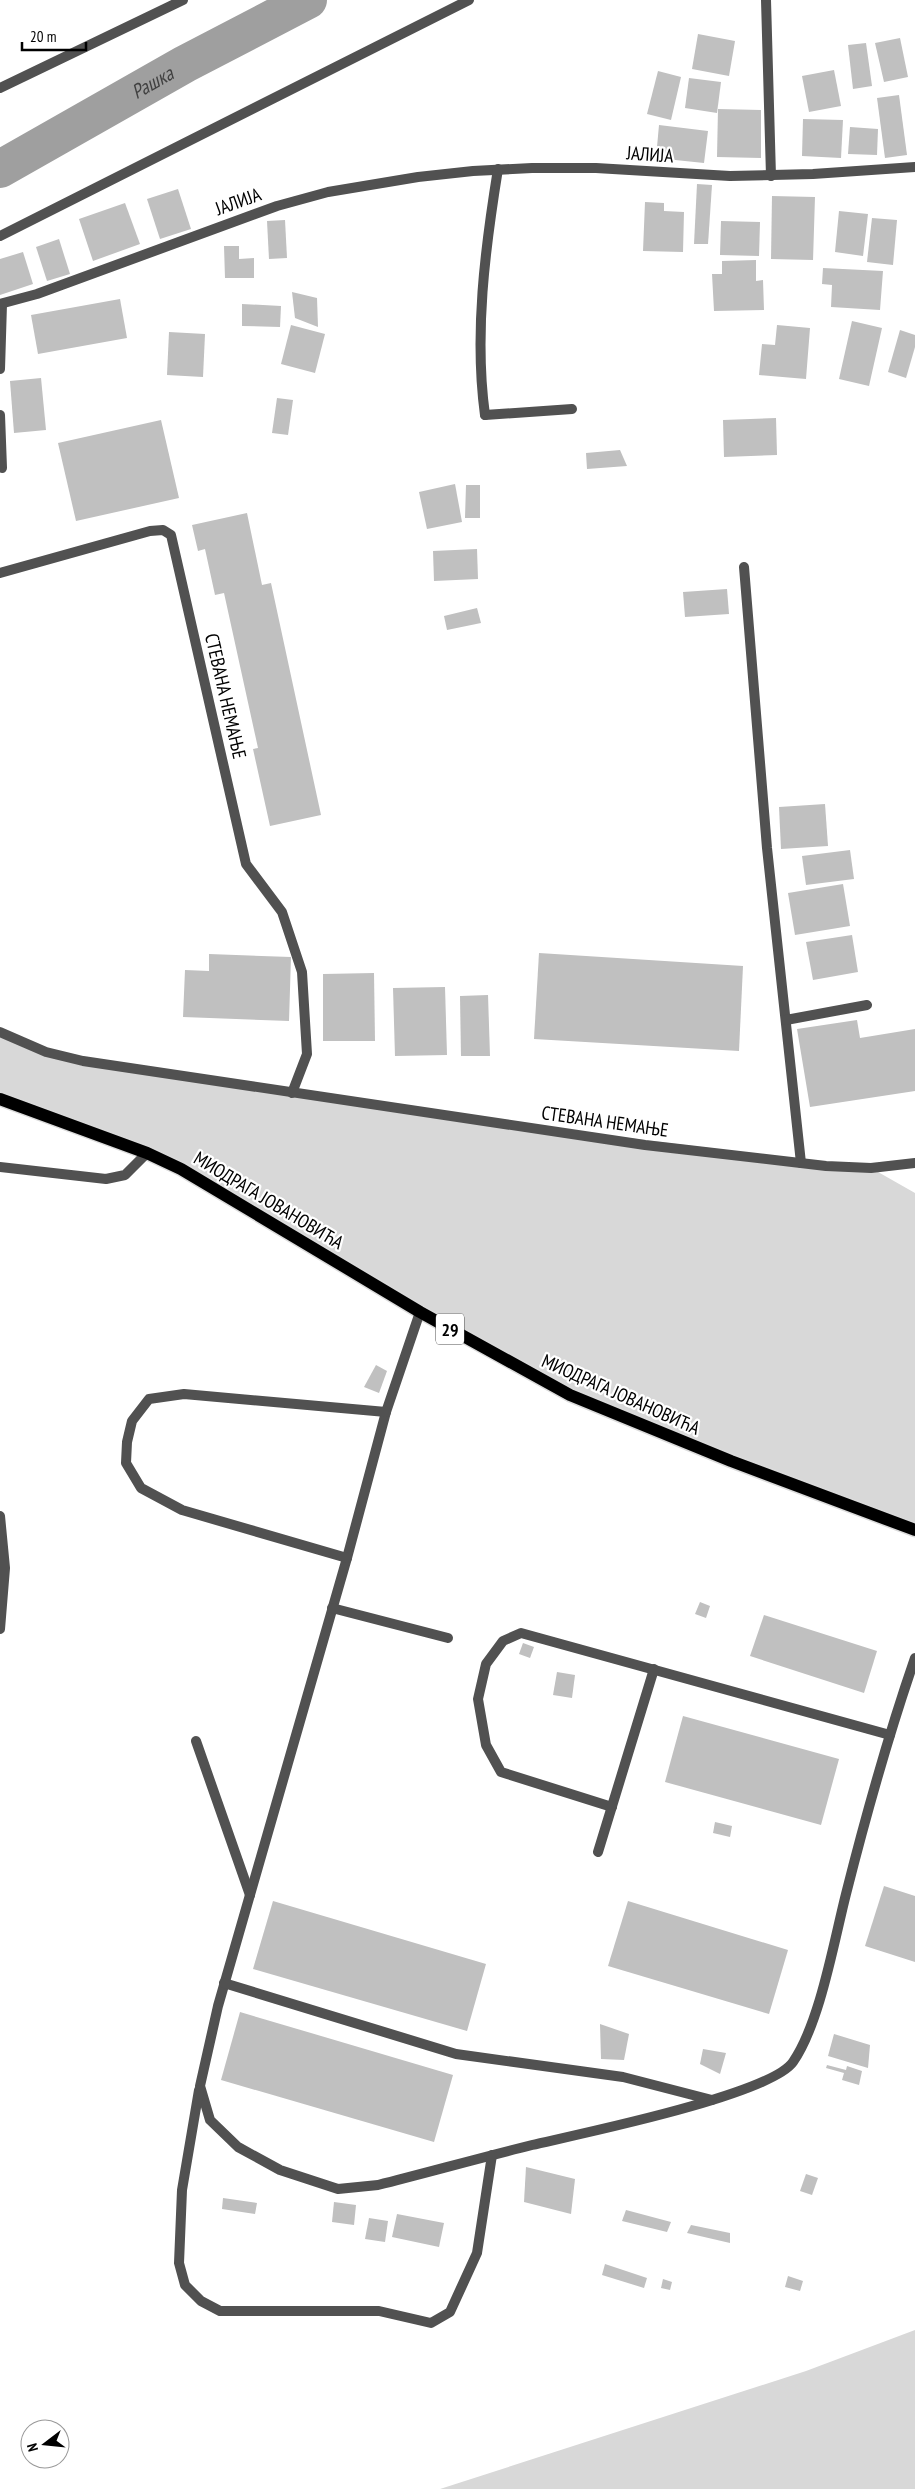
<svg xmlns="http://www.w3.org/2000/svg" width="915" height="2489" font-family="'PT Sans Narrow',sans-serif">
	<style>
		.green { fill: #d8d8d8 }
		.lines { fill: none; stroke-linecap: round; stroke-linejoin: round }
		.river { stroke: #9f9f9f; stroke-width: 38 }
		.building { fill: #c0c0c0 }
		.primary-casing { stroke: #dbdbdb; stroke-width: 15 }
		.service { stroke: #515151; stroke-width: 10 }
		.minor { stroke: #515151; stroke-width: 10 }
		.tertiary { stroke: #515151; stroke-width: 10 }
		.primary { stroke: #000; stroke-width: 12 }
		.labels { text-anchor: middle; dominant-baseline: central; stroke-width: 4.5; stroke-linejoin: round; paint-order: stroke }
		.shield { fill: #fff; stroke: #4c4c4c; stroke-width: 1 }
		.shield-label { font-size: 18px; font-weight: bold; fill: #000 }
		.street-label { font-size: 19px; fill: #000; stroke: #fff }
		.water-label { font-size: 20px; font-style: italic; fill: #404040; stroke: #fff }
	</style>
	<rect width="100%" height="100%" fill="#fff"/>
	<g class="green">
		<polygon points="0,1032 46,1052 443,1115 871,1168 915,1193 915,1530 593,1406 209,1184 0,1099"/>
		<polygon points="915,2330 915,2489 440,2489 806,2371"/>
	</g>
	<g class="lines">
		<path class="river" id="s1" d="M0,169l185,-105 123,-64"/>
	</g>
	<g class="building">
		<polygon points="698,34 735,41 729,76 692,69"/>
		<polygon points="900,38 908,77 884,82 875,43"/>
		<polygon points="866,43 872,86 853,89 848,45"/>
		<polygon points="834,70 841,106 809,112 802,76"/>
		<polygon points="658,71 681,77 671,120 647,114"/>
		<polygon points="689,78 721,82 717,113 685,108"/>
		<polygon points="899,95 907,155 885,158 877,98"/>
		<polygon points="718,109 761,110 761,158 717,157"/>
		<polygon points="803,119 843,120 841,158 802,156"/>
		<polygon points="659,125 708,131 704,163 656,158"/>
		<polygon points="850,127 878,129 877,155 848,154"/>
		<polygon points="697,184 712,185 708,244 694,244"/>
		<polygon points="178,189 191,229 160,239 147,199"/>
		<polygon points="772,196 815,197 813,260 771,259"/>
		<polygon points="645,202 664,203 664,211 684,212 683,252 643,251"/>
		<polygon points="125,203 140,244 93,261 79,219"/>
		<polygon points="839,211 868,214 863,256 835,252"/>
		<polygon points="872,218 897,220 893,265 867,262"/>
		<polygon points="285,220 287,258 269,259 267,221"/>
		<polygon points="721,221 760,222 759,256 720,255"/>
		<polygon points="59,239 70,274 47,281 36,247"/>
		<polygon points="224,246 239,246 239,259 254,258 254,278 225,278"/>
		<polygon points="23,252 33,284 0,295 0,259"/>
		<polygon points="756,260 756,281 763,280 764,310 714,311 712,274 722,274 722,261"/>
		<polygon points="823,268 883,271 880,310 831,307 832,285 822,284"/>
		<polygon points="292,292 317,298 318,327 295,318"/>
		<polygon points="120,299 127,338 38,354 31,315"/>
		<polygon points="242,304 281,306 280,327 242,326"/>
		<polygon points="852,321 882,328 869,386 839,379"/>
		<polygon points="291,325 325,334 315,373 281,364"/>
		<polygon points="777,325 810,328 806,379 759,375 762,344 775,345"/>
		<polygon points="900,330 915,335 915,347 906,378 888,372"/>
		<polygon points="169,332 205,334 203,377 167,375"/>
		<polygon points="41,378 46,430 14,433 10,381"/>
		<polygon points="277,398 293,400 288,435 272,433"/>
		<polygon points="776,418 777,455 724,457 723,420"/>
		<polygon points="161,420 179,498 76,521 58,443"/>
		<polygon points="620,450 627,466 587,469 586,453"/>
		<polygon points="455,484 462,522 427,529 419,492"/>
		<polygon points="466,485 480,485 480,518 465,518"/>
		<polygon points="247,513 262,585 271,583 321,815 270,826 253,749 258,748 224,593 215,595 205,549 198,551 192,525"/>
		<polygon points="477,549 478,579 434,581 433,551"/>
		<polygon points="727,589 729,614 685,617 683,592"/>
		<polygon points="477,608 481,623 447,630 444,616"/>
		<polygon points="825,804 828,846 781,849 779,807"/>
		<polygon points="850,850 854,879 806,885 802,856"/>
		<polygon points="843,884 850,926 795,935 788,893"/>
		<polygon points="852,935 858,972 813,980 806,942"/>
		<polygon points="539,953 743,966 739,1051 534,1039"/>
		<polygon points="209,954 291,957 289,1021 183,1017 185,970 209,971"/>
		<polygon points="374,973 375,1041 323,1041 323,974"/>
		<polygon points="445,987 447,1055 395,1056 393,988"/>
		<polygon points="488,995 490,1056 461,1056 460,996"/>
		<polygon points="857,1020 860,1038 915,1029 915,1091 810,1107 797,1029"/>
		<polygon points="376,1365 387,1371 379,1393 364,1387"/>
		<polygon points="700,1602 710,1606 706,1618 695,1614"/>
		<polygon points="764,1615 877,1651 864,1693 750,1656"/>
		<polygon points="523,1643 534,1647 530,1658 519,1654"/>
		<polygon points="557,1672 575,1675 572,1698 553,1695"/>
		<polygon points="683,1716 839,1759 821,1825 665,1782"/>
		<polygon points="715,1822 732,1826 730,1837 713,1833"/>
		<polygon points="884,1886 915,1896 915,1962 865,1946"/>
		<polygon points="273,1901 486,1964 467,2031 253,1969"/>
		<polygon points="628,1901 788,1950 769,2014 608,1966"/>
		<polygon points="240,2012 453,2075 434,2142 221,2080"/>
		<polygon points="600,2024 629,2034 624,2060 601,2059"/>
		<polygon points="834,2034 870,2045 868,2068 828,2056"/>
		<polygon points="703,2049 726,2053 720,2074 700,2064"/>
		<polygon points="827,2065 846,2070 847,2066 862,2071 859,2085 842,2080 844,2073 826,2068"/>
		<polygon points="526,2167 575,2179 571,2214 524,2202"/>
		<polygon points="806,2174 818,2178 812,2195 800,2191"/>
		<polygon points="223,2198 257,2203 255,2214 222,2209"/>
		<polygon points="334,2202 356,2205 354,2225 332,2222"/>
		<polygon points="626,2210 671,2222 667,2232 622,2221"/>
		<polygon points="397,2214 444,2223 439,2247 392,2237"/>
		<polygon points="369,2218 388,2221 385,2242 365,2239"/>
		<polygon points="691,2225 730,2233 730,2243 687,2233"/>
		<polygon points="605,2264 647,2278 644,2288 602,2275"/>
		<polygon points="788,2276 803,2281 800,2291 785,2287"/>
		<polygon points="663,2279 672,2282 670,2290 661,2288"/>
	</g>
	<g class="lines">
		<g class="primary-casing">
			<polyline id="primary" points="0,1099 147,1153 181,1169 420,1312 570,1395 731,1461 915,1530"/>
		</g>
		<g class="service">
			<polyline points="0,236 469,0"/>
			<polyline points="0,369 2,304"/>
			<polyline points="0,415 2,468"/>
			<polyline points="485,415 572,409"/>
			<polyline points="744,567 767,848 801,1163"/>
			<polyline points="786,1020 867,1005"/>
			<path d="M420,1312l-34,100 -39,146 -129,448 -18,80 10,34 28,27 42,23 58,19 40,-4c51,-13 102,-27 154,-40 47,-11 238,-50 261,-83 27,-39 41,-121 53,-168 20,-79 42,-158 69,-236"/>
			<polyline points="347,1558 182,1510 141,1488 126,1463 127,1442 132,1421 149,1399 184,1394 386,1412"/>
			<polyline points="196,1741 250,1895"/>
			<polyline points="612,1807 501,1772 486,1745 478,1699 486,1664 503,1641 521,1633 890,1735"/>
			<polyline points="598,1852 654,1669"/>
			<polyline points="224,1983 456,2054 623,2077 712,2100"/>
			<polyline points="199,2090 182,2190 179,2263 185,2285 201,2301 220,2311 379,2311 431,2323 450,2312 477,2253 492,2155"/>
		</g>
		<g class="minor">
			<polyline points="766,0 771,176"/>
			<polyline points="0,88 183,0"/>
			<polyline points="0,304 37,294 277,206 328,192 418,177 473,171 532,168 596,168 730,176 813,174 915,167"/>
			<path d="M485,415c-11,-80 0,-166 13,-246"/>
			<polyline points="0,573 150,531 163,530 171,535 246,864 282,912 302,972 307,1054 292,1093"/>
			<polyline points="0,1167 106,1179 125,1175 147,1153"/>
			<polyline points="0,1516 5,1568 0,1629"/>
			<polyline points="332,1608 448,1638"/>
		</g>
		<polyline class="tertiary" points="0,1032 46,1052 83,1061 645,1145 826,1166 871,1168 915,1163"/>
		<use href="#primary" class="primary"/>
	</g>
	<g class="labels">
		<rect class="shield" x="436" y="1313.5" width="28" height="31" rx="4"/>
		<g class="shield-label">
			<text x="450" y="1329">29</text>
		</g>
		<g class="street-label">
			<text transform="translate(650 154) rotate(4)">ЈАЛИЈА</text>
			<text transform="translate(238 201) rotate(-20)">ЈАЛИЈА</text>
			<text transform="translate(226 696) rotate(77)">СТЕВАНА НЕМАЊЕ</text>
			<text transform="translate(605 1121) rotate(8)">СТЕВАНА НЕМАЊЕ</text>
			<text transform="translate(269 1200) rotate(31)">МИОДРАГА ЈОВАНОВИЋА</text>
			<text transform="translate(621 1394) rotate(24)">МИОДРАГА ЈОВАНОВИЋА</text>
		</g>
		<g class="water-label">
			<text stroke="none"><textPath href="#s1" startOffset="175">Рашка</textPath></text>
		</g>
	</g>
	<g transform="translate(45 2444) rotate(254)"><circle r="24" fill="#ffffff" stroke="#999999"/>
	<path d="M0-4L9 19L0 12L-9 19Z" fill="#000000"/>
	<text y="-8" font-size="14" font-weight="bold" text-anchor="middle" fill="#000000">N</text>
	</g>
	<path d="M22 42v8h64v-8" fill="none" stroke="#000000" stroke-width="2.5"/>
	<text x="30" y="42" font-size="15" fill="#000000" stroke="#ffffff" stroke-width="4" paint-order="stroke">20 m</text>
</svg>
